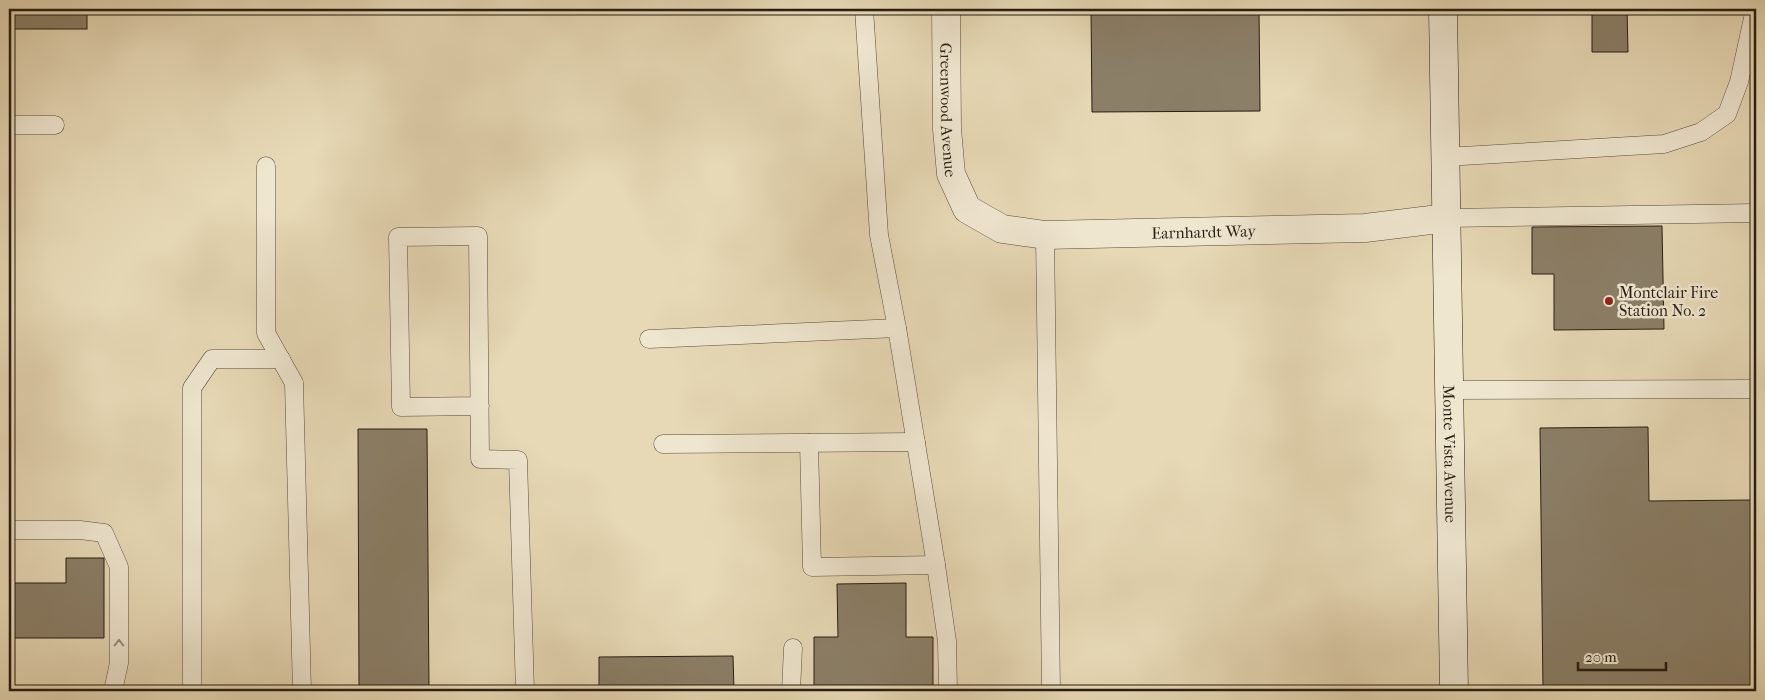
<svg xmlns="http://www.w3.org/2000/svg" width="1765" height="700" font-family="'IM FELL French Canon',serif">
	<style>
		.building { fill: #8b7f68; stroke: #271d13 }
		.lines { fill: none; stroke-linecap: round; stroke-linejoin: round }
		.lane-casing { stroke: #574c3c; stroke-width: 19 }
		.street-casing { stroke: #574c3c; stroke-width: 29 }
		.secondary-casing { stroke: #271d13; stroke-width: 29 }
		.lane { stroke: #efe6d0; stroke-width: 18 }
		.street { stroke: #efe6d0; stroke-width: 28 }
		.secondary { stroke: #efe6d0; stroke-width: 28 }
		.oneway { stroke: #958c7b }
		.poi-dot { fill: #8f2418; stroke: #efe6d0; stroke-width: 2 }
		.labels { text-anchor: middle; dominant-baseline: central; stroke-width: 5; stroke-linejoin: round; paint-order: stroke }
		.street-label { font-size: 16px; fill: #271d13; stroke: #efe6d0 }
		.poi-label { font-size: 16px; fill: #271d13; stroke: #efe6d0; text-anchor: start }
	</style>
	<rect width="100%" height="100%" fill="#e7d9b6"/>
	<filter id="stains"><feTurbulence type="fractalNoise" baseFrequency=".004" numOctaves="4"/><feColorMatrix values="0 0 0 0 .2 0 0 0 0 .09 0 0 0 0 .02 0 0 0 .5 -.17"/></filter>
	<radialGradient id="worn" r=".72"><stop offset=".6" stop-color="#630" stop-opacity="0"/><stop offset="1" stop-color="#630" stop-opacity=".3"/></radialGradient>
	<g class="building">
		<rect x="9" y="9" width="78" height="20"/>
		<polygon points="1091,9 1259,9 1260,111 1092,112"/>
		<polygon points="1592,9 1627,9 1628,52 1592,52"/>
		<polygon points="1662,226 1664,329 1554,330 1554,274 1532,274 1532,227"/>
		<polygon points="1648,427 1649,501 1751,500 1753,691 1543,691 1540,428"/>
		<polygon points="358,429 427,429 429,691 359,691"/>
		<polygon points="66,558 104,558 104,638 9,638 9,583 66,583"/>
		<polygon points="906,583 906,637 933,637 933,691 814,691 814,637 838,637 837,584"/>
		<polygon points="733,656 734,691 599,691 599,657"/>
	</g>
	<g class="lines">
		<g class="lane-casing">
			<g id="lane">
				<polyline points="864,9 879,235 897,328 936,565 947,641 948,691"/>
				<polyline points="9,125 55,125"/>
				<polyline points="1445,157 1664,144 1701,132 1727,114 1739,82 1755,9"/>
				<polyline points="266,166 266,333 294,383 302,691"/>
				<polyline points="1447,218 1756,213"/>
				<polyline points="1045,235 1051,691"/>
				<polyline points="649,339 897,328"/>
				<polyline points="1449,390 1756,389"/>
				<polyline points="480,406 401,407 398,237 478,236 480,459 518,460 525,691"/>
				<polyline points="809,443 812,567 936,565"/>
				<polyline points="663,444 916,442"/>
				<polyline points="9,530 80,530 104,533 119,567 119,663 113,691"/>
				<polyline points="192,691 192,388 212,359 281,359"/>
				<polyline points="791,691 793,648"/>
			</g>
		</g>
		<g class="street-casing">
			<g id="street">
				<path id="s1" d="M946,9l1,120 4,45 16,35 35,20 43,6 320,-7 82,-10"/>
			</g>
		</g>
		<g class="secondary-casing">
			<g id="secondary">
				<path id="s2" d="M1443,9l11,682"/>
			</g>
		</g>
		<use href="#lane" class="lane"/>
		<use href="#street" class="street"/>
		<use href="#secondary" class="secondary"/>
	</g>
	<defs><path id="oneway-chevron" d="M-2-3.5L2.5 0L-2 3.5" fill="none" stroke-width="1.6" stroke-linecap="round" stroke-linejoin="round" transform="scale(1.25)"/></defs>
	<use class="oneway" href="#oneway-chevron" transform="translate(119 643) rotate(-90)"/>
	<circle class="poi-dot" cx="1609" cy="301" r="5"/>
	<g class="labels">
		<g class="street-label">
			<text stroke="none"><textPath href="#s1" startOffset="101">Greenwood Avenue</textPath></text>
			<text stroke="none"><textPath href="#s1" startOffset="446">Earnhardt Way</textPath></text>
			<text stroke="none"><textPath href="#s2" startOffset="445">Monte Vista Avenue</textPath></text>
		</g>
		<g class="poi-label">
			<text x="1619" y="292">Montclair Fire<tspan x="1619" dy="18">Station No. 2</tspan></text>
		</g>
	</g>
	<rect width="1765" height="700" fill="none" stroke="#e7d9b6" stroke-width="30"/>
	<rect x="10" y="10" width="1745" height="680" fill="none" stroke="#271d13" stroke-width="2.5"/>
	<rect x="15" y="15" width="1735" height="670" fill="none" stroke="#271d13"/>
	<path d="M1578 662v8h88v-8" fill="none" stroke="#271d13" stroke-width="2.5"/>
	<text x="1585" y="662" font-size="15" fill="#271d13" stroke="#efe6d0" stroke-width="4" paint-order="stroke">20 m</text>
	<rect width="100%" height="100%" filter="url(#stains)"/>
	<rect width="100%" height="100%" fill="url(#worn)"/>
</svg>
